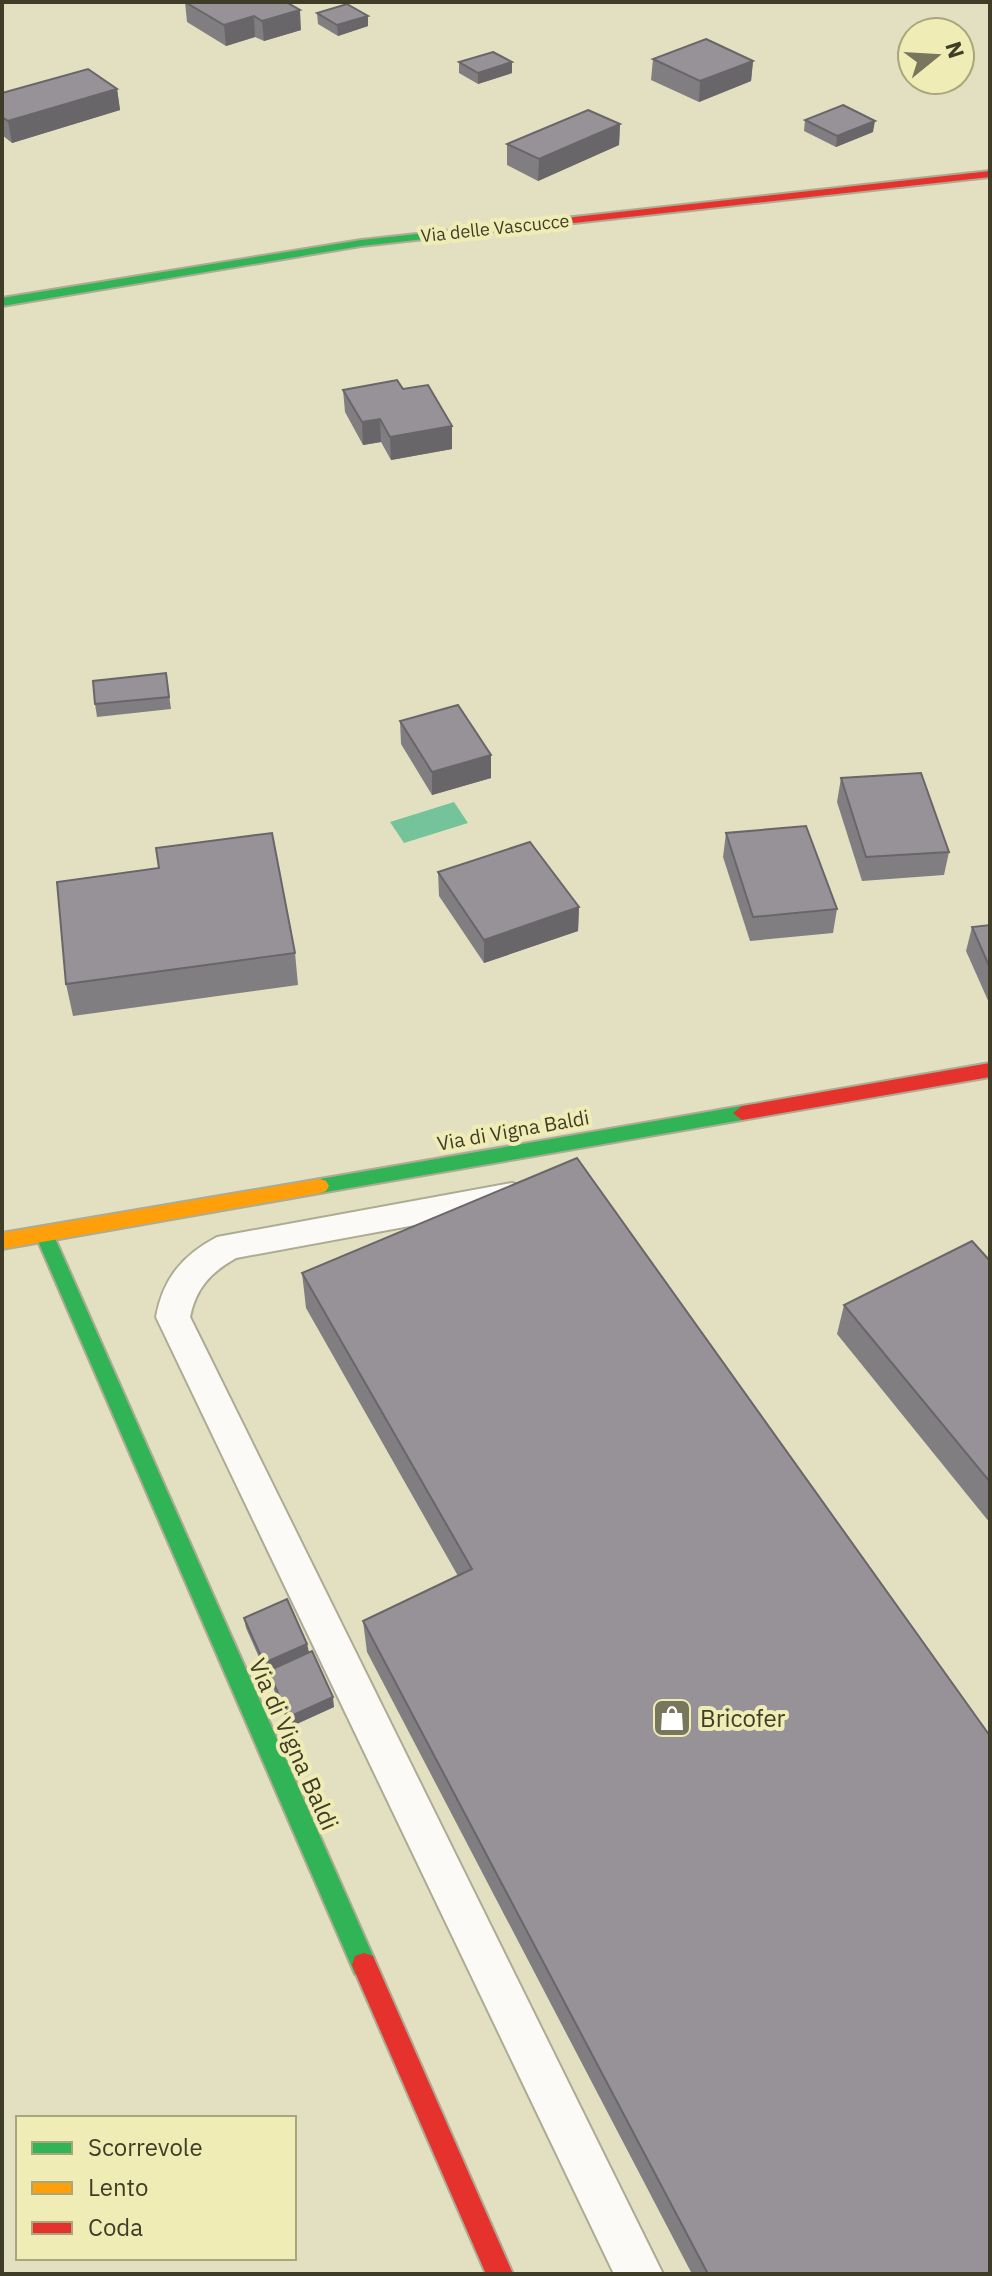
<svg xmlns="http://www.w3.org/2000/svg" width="992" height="2276" font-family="'IBM Plex Sans',sans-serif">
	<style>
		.water { fill: #74c39b }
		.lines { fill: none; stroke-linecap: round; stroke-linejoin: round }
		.lane-casing { stroke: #adab93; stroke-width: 4 }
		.fast-casing { stroke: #adab93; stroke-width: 4 }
		.slow-casing { stroke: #adab93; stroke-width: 4 }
		.jam-casing { stroke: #adab93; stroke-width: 4 }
		.lane { fill: #fbfaf6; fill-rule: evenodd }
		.fast { fill: #30b455; fill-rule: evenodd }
		.slow { fill: #ff9f0a; fill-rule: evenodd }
		.jam { fill: #e5322d; fill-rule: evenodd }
		.wall { fill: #817e82 }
		.shaded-wall { fill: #69666a }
		.building { fill: #969297; stroke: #69666a; stroke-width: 2 }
		.labels { text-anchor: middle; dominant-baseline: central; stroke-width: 8; stroke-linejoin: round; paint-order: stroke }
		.far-street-label { font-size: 18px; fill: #3f3d27; stroke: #f0ecb5 }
		.street-label { font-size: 20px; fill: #3f3d27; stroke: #f0ecb5 }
		.near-poi-label { font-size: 24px; fill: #3f3d27; stroke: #f0ecb5; text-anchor: start }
		.near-street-label { font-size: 24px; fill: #3f3d27; stroke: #f0ecb5 }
	</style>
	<rect width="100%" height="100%" fill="#e3e0c2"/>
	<polygon class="water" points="454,802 468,823 404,843 390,822"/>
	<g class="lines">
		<g class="lane-casing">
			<path id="lane" d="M512,1183l12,4 4,9 -4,9 -288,53c-26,15 -40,30 -46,59l473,957h-49l-458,-957c7,-39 27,-62 61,-80z"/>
		</g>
		<g class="fast-casing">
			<g id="fast">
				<polygon points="574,217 578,218 578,222 361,246 2,306 2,298 361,240"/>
				<polygon points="742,1106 751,1113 742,1120 320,1193 314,1191 311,1186 314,1181 320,1179"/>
				<polygon points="44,1227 51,1229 53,1234 373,1956 376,1965 373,1974 364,1977 355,1974 35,1234 37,1229"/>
			</g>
		</g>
		<g class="slow-casing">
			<polygon id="slow" points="320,1179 326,1181 329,1186 326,1191 320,1193 2,1249 2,1233"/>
		</g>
		<g class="jam-casing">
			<g id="jam">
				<polygon points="990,171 990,177 574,223 568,220 574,217"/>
				<polygon points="990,1063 990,1077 742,1120 733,1113 742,1106"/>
				<polygon points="364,1953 373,1956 513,2274 486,2274 352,1965 355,1956"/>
			</g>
		</g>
		<use href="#lane" class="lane"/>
		<use href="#fast" class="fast"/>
		<use href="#slow" class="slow"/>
		<use href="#jam" class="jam"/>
	</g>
	<g class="wall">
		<polygon points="185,2 286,2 301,30 264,41 255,37 226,46 187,22"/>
		<polygon points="317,13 368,26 338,36 318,24"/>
		<polygon points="653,59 753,61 751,81 699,102 651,80"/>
		<polygon points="459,62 512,62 512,73 478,84 459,73"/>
		<polygon points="117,89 120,110 12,143 2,135 2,93"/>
		<polygon points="805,120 873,132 836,147 804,131"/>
		<polygon points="620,124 619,145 538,181 507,165 507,144"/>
		<polygon points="403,389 452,426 452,449 391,460 381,442 363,445 345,412 343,390"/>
		<polygon points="166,673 171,709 97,717 95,704"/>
		<polygon points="400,721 491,778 432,795 401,744"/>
		<polygon points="841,778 949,852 944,875 862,881 837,802"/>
		<polygon points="726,833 837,909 833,933 750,941 723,857"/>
		<polygon points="159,868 295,953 298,985 73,1016 66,984"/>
		<polygon points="438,872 579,907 578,931 484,963 439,896"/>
		<polygon points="990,925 990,1005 966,951 972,927"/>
		<polygon points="990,1261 990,1523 837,1334 844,1305"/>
		<polygon points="302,1273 990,2274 692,2274 367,1652 363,1621 458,1576 306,1308"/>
		<polygon points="244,1618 307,1644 309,1652 334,1707 290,1727 270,1681 268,1672 266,1673 246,1628"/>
	</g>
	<g class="shaded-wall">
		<polygon points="300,10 301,30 264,41 262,21"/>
		<polygon points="254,16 255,37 226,46 224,25"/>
		<polygon points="368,16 368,26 338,36 337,25"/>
		<polygon points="753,61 751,81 699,102 700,81"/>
		<polygon points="512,62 512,73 478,84 478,73"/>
		<polygon points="117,89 120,110 12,143 8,121"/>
		<polygon points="875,121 873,132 836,147 837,136"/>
		<polygon points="620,124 619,145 538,181 539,159"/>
		<polygon points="380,419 381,442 363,445 362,422"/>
		<polygon points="452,426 452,449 391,460 390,437"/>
		<polygon points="491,755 491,778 432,795 432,772"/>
		<polygon points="579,907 578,931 484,963 484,940"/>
		<polygon points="307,1644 309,1654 266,1673 264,1663"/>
		<polygon points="333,1697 334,1707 290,1727 289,1717"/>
	</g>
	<g class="building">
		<polygon points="185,2 286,2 300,10 262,21 254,16 224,25"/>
		<polygon points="347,4 368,16 337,25 317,13"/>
		<polygon points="706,39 753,61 700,81 653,59"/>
		<polygon points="493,52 512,62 478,73 459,62"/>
		<polygon points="88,69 117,89 8,121 2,117 2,93"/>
		<polygon points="843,105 875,121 837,136 805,120"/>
		<polygon points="588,110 620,124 539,159 507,144"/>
		<polygon points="397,380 403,389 428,385 452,426 390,437 380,419 362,422 343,390"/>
		<polygon points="166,673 169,697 95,704 93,681"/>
		<polygon points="458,705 491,755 432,772 400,721"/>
		<polygon points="921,773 949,852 866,857 841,778"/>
		<polygon points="806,826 837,909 753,917 726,833"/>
		<polygon points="272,833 295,953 66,984 57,882 159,868 156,848"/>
		<polygon points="530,842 579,907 484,940 438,872"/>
		<polygon points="990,925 990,968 972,927"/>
		<polygon points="577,1158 990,1736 990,2274 708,2274 363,1621 472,1569 302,1273"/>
		<polygon points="972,1241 990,1261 990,1482 844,1305"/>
		<polygon points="287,1599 307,1644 264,1663 244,1618"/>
		<polygon points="312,1651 333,1697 289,1717 268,1671"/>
	</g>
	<defs>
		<g id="shop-square" transform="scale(2)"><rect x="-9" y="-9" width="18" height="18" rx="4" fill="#78765d" stroke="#f0ecb5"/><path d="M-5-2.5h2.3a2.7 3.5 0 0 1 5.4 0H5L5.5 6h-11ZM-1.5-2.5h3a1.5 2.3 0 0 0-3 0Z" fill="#fff"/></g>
	</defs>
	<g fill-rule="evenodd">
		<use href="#shop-square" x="672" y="1718"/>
	</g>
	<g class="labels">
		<g class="far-street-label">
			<text transform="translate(495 228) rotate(-6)">Via delle Vascucce</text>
		</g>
		<g class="street-label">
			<text transform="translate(513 1130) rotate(-10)">Via di Vigna Baldi</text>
		</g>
		<g class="near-poi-label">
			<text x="700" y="1718">Bricofer</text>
		</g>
		<g class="near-street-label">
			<text transform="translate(294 1744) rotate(66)">Via di Vigna Baldi</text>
		</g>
	</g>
	<rect width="992" height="2276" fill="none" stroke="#3f3d27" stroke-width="8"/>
	<rect x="16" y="2116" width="280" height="144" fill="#f0ecb5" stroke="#a9a67c" stroke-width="2"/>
	<rect x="32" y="2142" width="40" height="12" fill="#30b455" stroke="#a9a67c" stroke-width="2"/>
	<text x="88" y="2156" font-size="24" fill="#3f3d27">Scorrevole</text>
	<rect x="32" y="2182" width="40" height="12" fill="#ff9f0a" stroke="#a9a67c" stroke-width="2"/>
	<text x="88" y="2196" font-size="24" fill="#3f3d27">Lento</text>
	<rect x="32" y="2222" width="40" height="12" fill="#e5322d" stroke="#a9a67c" stroke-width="2"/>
	<text x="88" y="2236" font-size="24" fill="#3f3d27">Coda</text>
	<g transform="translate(936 56) rotate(72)"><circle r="38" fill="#f0ecb5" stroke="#a9a67c" stroke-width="2"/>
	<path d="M0-6L14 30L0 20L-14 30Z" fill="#78765d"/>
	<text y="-12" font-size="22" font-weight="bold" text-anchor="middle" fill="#3f3d27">N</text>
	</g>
</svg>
